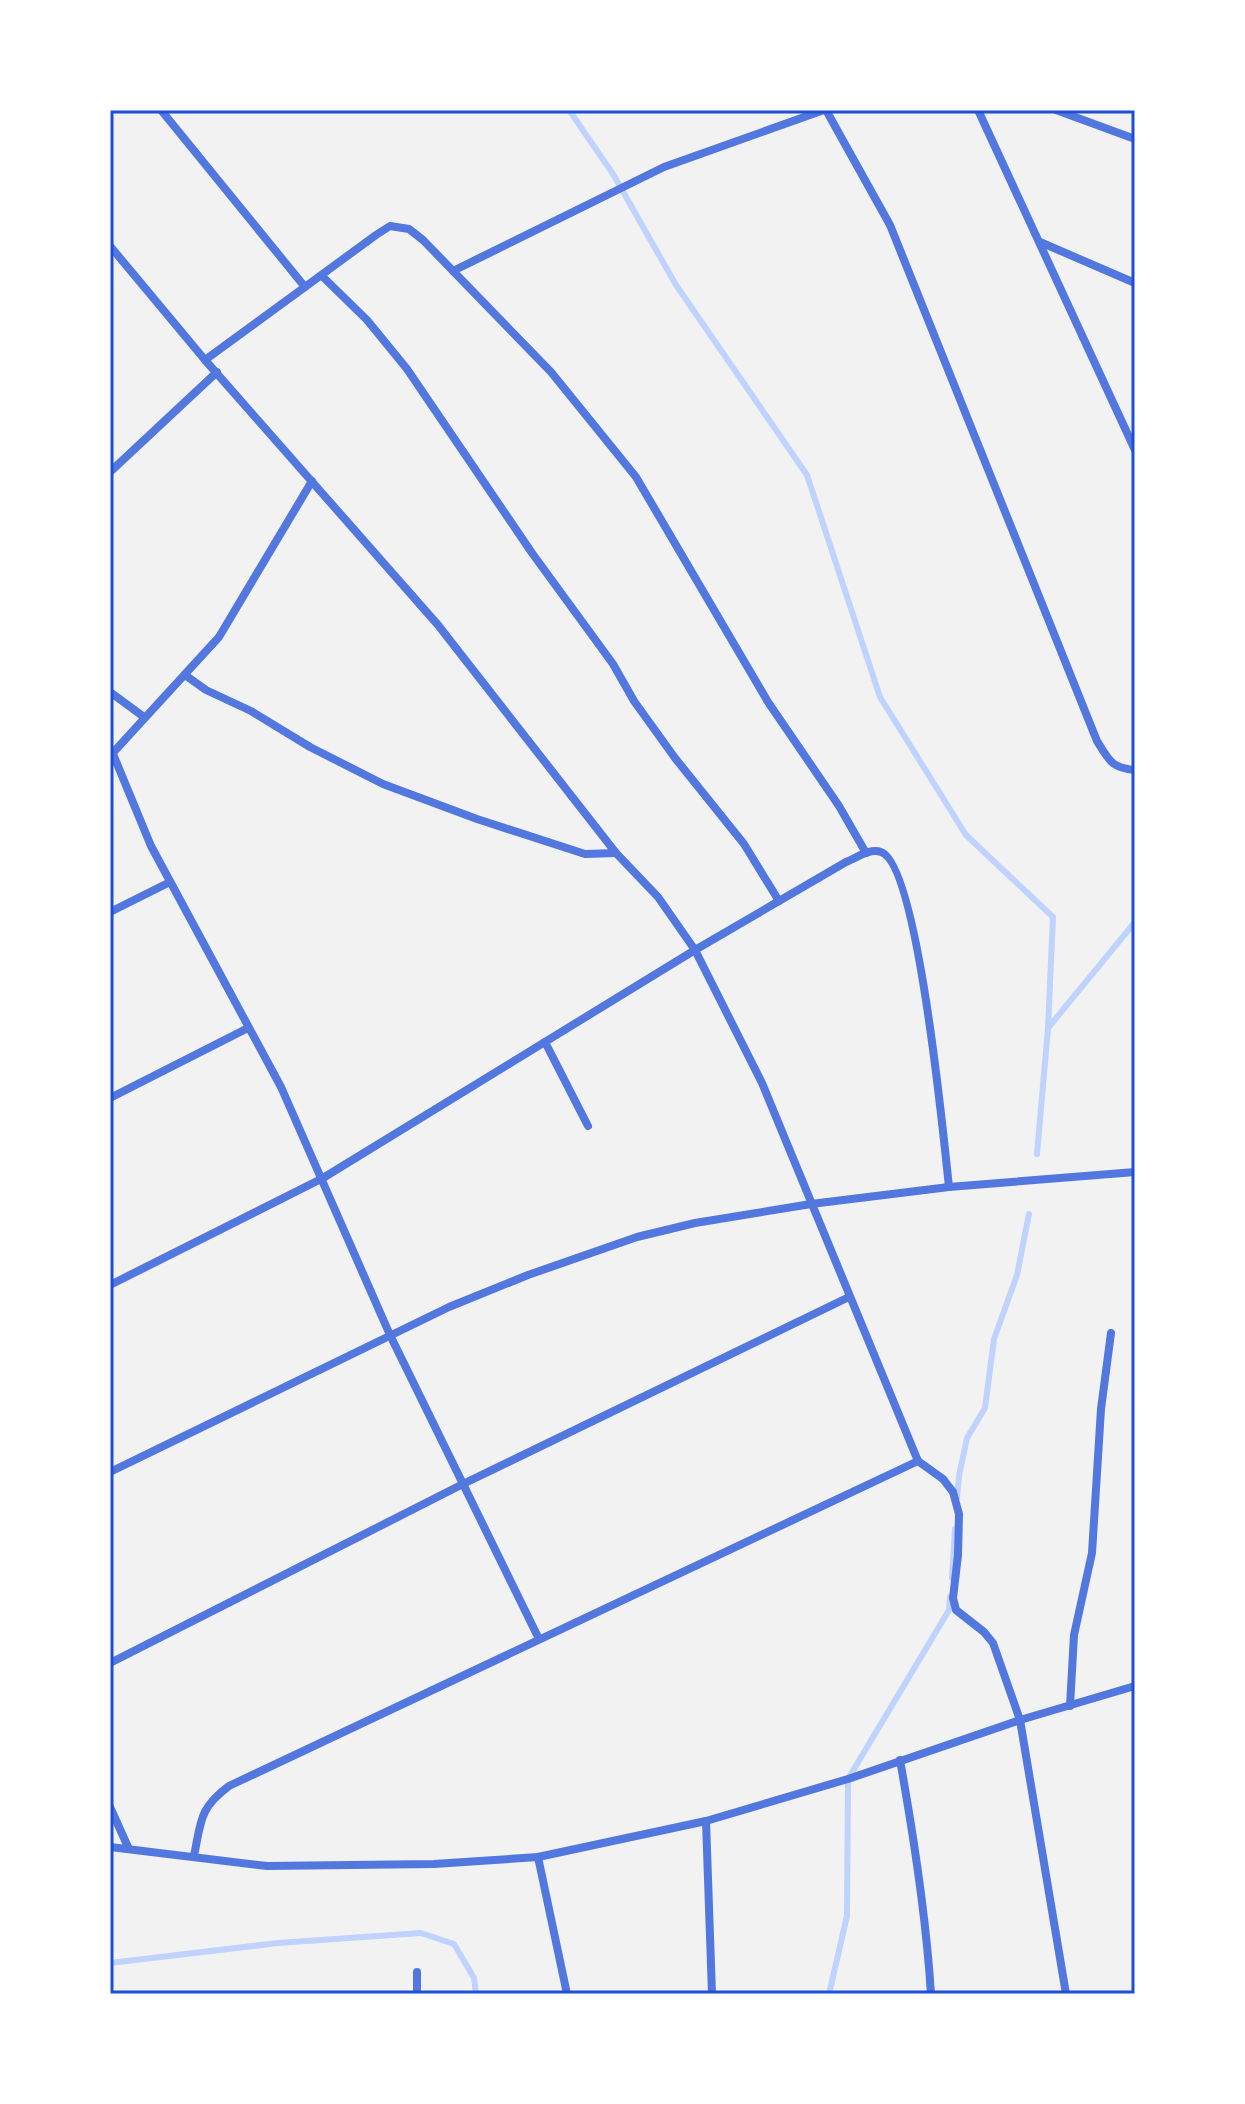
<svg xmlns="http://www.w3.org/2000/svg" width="1245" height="2104" font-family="'Alegreya Sans',sans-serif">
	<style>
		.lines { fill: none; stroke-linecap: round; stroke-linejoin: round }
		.stream { stroke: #bfd3fe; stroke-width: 6 }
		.minor { stroke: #5277de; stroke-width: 8 }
		.neatline { fill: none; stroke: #1d4ed8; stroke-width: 3 }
	</style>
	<rect width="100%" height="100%" fill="#f2f2f2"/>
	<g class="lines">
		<g class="stream">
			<polyline points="569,110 613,174 676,285 807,475 880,697 966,835 1053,917 1048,1028"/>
			<polyline points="1037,1154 1048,1028 1135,922"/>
			<polyline points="957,1498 959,1476 967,1438 985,1408 994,1339 1017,1275 1029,1214"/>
			<polyline points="952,1578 955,1529"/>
			<polyline points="110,1963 278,1943 421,1933 454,1944 474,1978 476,1994"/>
			<polyline points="829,1994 847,1916 848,1779 949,1610 950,1597"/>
		</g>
		<g class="minor">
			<polyline points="161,110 305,287"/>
			<path d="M826,110l64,115 207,516c12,19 14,27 38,29"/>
			<polyline points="978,110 1135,450"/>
			<polyline points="1056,110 1135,139"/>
			<polyline points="1040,242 1135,283"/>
			<polyline points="110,246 205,360 438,625 616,853 658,897 695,950 762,1083 918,1461 943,1479 953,1492 959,1514 958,1555 953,1598 956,1610 984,1632 993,1643 1020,1720 1066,1994"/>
			<polyline points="453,271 664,167 824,110"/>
			<polyline points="322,276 367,320 407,369 532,553 613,664 634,701 675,758 744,844 779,901"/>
			<polyline points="205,360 376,235 390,226 409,229 423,240 551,372 636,477 768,702 839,806 866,853"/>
			<polyline points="110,472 217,372"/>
			<polyline points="185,675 206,690 251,711 310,747 383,784 477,819 585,854 616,853"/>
			<polyline points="110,692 144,717"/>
			<polyline points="113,754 151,846 281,1087 390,1335 539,1639"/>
			<polyline points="110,756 219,637 312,481"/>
			<polyline points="110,912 170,882"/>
			<polyline points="545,1042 588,1126"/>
			<polyline points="110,1098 248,1028"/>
			<path d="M110,1285l213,-107 372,-228 151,-88c10,-4 24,-14 35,-10 37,12 63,290 68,335"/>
			<polyline points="110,1472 449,1307 528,1275 637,1237 695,1223 811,1204 949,1187 1135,1172"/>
			<polyline points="110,1663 463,1484 849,1297"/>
			<polyline points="1070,1706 1074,1635 1092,1553 1101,1409 1111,1333"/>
			<path d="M900,1760c14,78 26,155 31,234"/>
			<polyline points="110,1807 128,1847"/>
			<polyline points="706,1821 712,1994"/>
			<polyline points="110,1847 267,1866 434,1864 538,1857 706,1821 848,1779 1020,1720 1135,1686"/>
			<path d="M194,1856c7,-34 5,-48 35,-70l689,-325"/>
			<polyline points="538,1857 567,1994"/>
			<polyline points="417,1972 417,1994"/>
		</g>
	</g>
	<rect width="1245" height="2104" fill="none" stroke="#ffffff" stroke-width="224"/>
	<rect x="112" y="112" width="1021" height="1880" class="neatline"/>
</svg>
